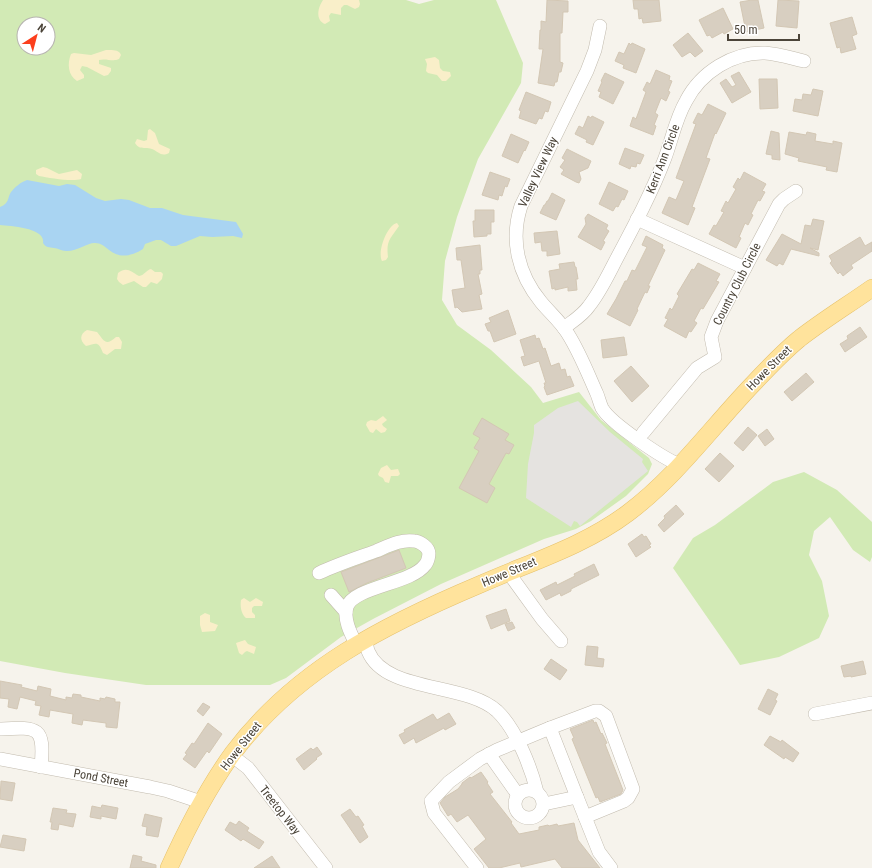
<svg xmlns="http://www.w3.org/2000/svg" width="872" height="868" font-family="'Roboto Condensed',sans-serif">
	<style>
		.green { fill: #d2eab5; fill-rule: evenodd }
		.sand { fill: #f9efc9 }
		.parking { fill: #e5e3e0 }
		.water { fill: #a9d4f2 }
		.building { fill: #d8cfc1; stroke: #d3c7b4 }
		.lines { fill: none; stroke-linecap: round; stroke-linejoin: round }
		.minor-casing { stroke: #c2bbae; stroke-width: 14 }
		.major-casing { stroke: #e6c16a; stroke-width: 18 }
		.minor { stroke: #fff; stroke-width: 13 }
		.major { stroke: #ffe39c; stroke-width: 17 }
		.labels { text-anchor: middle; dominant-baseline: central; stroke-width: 3; stroke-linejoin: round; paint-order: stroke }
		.street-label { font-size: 12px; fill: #4b4439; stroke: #fff }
	</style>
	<rect width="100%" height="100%" fill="#f6f3ec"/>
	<g class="green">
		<path d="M0,0h406l13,4 15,-4h62l27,63 -2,20 -43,76 -21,58 -12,44 -3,39 15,25 34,25 40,37 12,16 36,-11 22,28 48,38 3,6 -4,10 -22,22 -35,25 -15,8 -32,10 -103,45 -68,35 -32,18 -55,41 -16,7h-124l-81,-12 -65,-12zM24,24h24v24h-24z"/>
		<polygon points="804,472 837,490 872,522 872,557 870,562 853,550 830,517 814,531 809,555 822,581 829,616 819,638 779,657 740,665 732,653 673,568 693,538 715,525 773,482"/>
	</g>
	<g class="sand">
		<path d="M323,0h36l1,4 -1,3 -4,2 -8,-4h-3l-3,3v7l-10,-2 -2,3 1,5 -5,3c-10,-4 -7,-17 -2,-24z"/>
		<path d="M106,50c5,0 13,-1 15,5l-2,4c-6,3 -13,-1 -20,1v4l12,4v3l-3,4 -4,1 -17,-9 -5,-1 -2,4 4,5v3l-7,3c-9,-6 -10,-17 -6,-27l3,-1 17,2z"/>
		<polygon points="435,57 439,60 440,68 443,71 450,72 451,76 446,81 442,81 437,75 428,73 426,71 427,64 425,59"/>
		<path d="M148,130l2,-1 5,4 4,11 11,5 -1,4c-8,4 -10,-1 -17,-4 -7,-3 -12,2 -17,-6l2,-4 7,2 3,-1z"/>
		<path d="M43,167l4,1 12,6 18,-4 5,4 -1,5c-8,3 -32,-1 -42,-3l-3,-2v-4z"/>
		<path d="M397,223l2,3c-9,13 -13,15 -11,31l-2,3 -4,1c-5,-9 5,-36 15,-38z"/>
		<path d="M151,269l4,3h6l2,2 -1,5 -5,5 -6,-2 -5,5h-3l-9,-6 -11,4 -4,-3 -2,-3 1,-6c9,-7 13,-1 21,3 6,-1 7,-6 12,-7z"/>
		<path d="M87,330l10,2c7,8 8,15 19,5h3l3,5 -1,7h-6l-8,6 -4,-2c-5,-13 -7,-9 -17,-7 -7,-6 -6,-12 1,-16z"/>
		<polygon points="383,416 387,420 382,424 383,426 387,429 385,432 381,433 376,429 373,433 370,432 366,425 367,422 371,420 376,421"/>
		<polygon points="387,465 391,470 398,469 400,474 398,476 391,476 389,483 385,482 383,478 379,476 378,474 381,468"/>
		<path d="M244,598l6,4 6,-4 7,4 -1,4h-8l-2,2v4l3,3v3h-9c-5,-4 -6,-12 -5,-18z"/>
		<polygon points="205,613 210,615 210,622 218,625 215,631 202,632 200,625 200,616"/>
		<polygon points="245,640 248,644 256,647 254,654 247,651 245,652 242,655 239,653 236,643"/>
	</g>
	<polygon class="parking" points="578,401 610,432 643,459 642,462 648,471 580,526 577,522 574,521 571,527 526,498 528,464 534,433 534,425 558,408"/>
	<path class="water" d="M27,180l32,6 8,-2 8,1 21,13 9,3 16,-2 8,1 21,8h12l21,7 53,7 7,12 -1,4 -9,-2 -21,1 -12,-1 -24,10h-5l-10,-6h-5l-11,4 -2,5c-11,7 -23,10 -34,1 -5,-4 -8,-7 -14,-7 -6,-1 -19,9 -29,8 -5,0 -8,-3 -12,-3 -5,-1 -8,0 -11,-5 3,-15 -32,-17 -43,-18v-18c10,-4 7,-9 11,-15 4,-5 10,-10 16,-12z"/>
	<g class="building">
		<polygon points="547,0 568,1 568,12 563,12 562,33 560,33 560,62 563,63 561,72 559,72 557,82 555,82 554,86 538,83 543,49 539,49 540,30 541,30 541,21 546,22"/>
		<polygon points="633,0 659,0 661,21 643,23 642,18 639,19 638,9 634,9"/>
		<polygon points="752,0 758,0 764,28 746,32 740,2"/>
		<polygon points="778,0 799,1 797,28 776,26"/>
		<polygon points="723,8 733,29 724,34 723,32 712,38 710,35 707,36 699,20"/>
		<polygon points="852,17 857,34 852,36 856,49 841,53 840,47 837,48 830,23"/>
		<polygon points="688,33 703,51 695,57 690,52 682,57 673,45"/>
		<polygon points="629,43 631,45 632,43 645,49 636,73 623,68 624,65 615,61 619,52 624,54"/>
		<polygon points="656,70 670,76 669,80 672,81 668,91 670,92 666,101 661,98 655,113 658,115 654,125 656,126 653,135 630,126 633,117 636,119 646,92 643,90 647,82 650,84"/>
		<polygon points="739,72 751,92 732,103 720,83 726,79 732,87 736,85 731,76"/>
		<polygon points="605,73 624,82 613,104 599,97 601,92 598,91 602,82 601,81"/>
		<polygon points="759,79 777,79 778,108 760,109"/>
		<polygon points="813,89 823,91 818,116 793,111 795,99 802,100 803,94 811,95"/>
		<polygon points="526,92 551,102 548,112 545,111 542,119 539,118 536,124 519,118 521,111 519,110"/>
		<polygon points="708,104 726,113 716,134 715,133 706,158 710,159 692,207 695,208 688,225 662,213 669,197 676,200 684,181 676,178 696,124 693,123 698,113 702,115"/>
		<polygon points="588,116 591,118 592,116 604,122 593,145 586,142 587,140 575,134 579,126 583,128"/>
		<polygon points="771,131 779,133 780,160 772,159 772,155 766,154"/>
		<polygon points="789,132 806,135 807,132 816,134 815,141 833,144 833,141 842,143 837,172 826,170 827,167 798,161 799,158 785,154"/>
		<polygon points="511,134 529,142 525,151 524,150 518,163 502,156"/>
		<polygon points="625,148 644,155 640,164 637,163 636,167 631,166 630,169 619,164"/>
		<polygon points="567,149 591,161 588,168 579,172 581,179 579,183 576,182 561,174 564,170 560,167 565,160 562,158"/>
		<polygon points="490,172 510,179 507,187 505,186 502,196 499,195 498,200 482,195"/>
		<polygon points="744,172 766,184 762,191 765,192 760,201 758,200 751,214 753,215 748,225 745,223 739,237 741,238 736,248 709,234 714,225 716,226 724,212 721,211 726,201 728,203 736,189 733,187 738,178 740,180"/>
		<polygon points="609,182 628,191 624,200 622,199 618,207 616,206 613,211 599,204"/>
		<polygon points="552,193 565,200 556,220 540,213 544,205 545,205 547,201 548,201"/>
		<polygon points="475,210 494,210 494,222 491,222 491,234 487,234 487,236 474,237 473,221 475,221"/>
		<polygon points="588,214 608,225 606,229 609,231 603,241 605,242 601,250 578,237 586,224 585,218"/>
		<polygon points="813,219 824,221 818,250 810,248 819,253 819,256 791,249 783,265 779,263 777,266 766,260 782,234 801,244 805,225 811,226"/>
		<polygon points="557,231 560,254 547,256 547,251 542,251 541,242 535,243 534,233"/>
		<polygon points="646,236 663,245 662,248 665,250 648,286 650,286 647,293 645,292 637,309 638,310 630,326 607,314 616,299 625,281 627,281 632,270 635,271 647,247 642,245"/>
		<polygon points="860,237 865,246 872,242 872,251 851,265 853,268 843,276 840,272 838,274 830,263 832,261 829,256"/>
		<polygon points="480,245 482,270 480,270 480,274 478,274 482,294 479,295 482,309 462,312 457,307 455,308 452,290 465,288 461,260 457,260 456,248"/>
		<polygon points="574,262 575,267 576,267 578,279 576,279 577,290 568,291 568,287 555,290 555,288 552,289 549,271 560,269 559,264"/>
		<polygon points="698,263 720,274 716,281 719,282 703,309 701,308 694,321 697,323 691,332 689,331 686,338 664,326 668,319 665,318 670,308 672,310 679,296 677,294 692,269 694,270"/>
		<polygon points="508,310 516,334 494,342 490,331 488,331 485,324 491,322 489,318"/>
		<polygon points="860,327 867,337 845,352 840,344 848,339 847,336"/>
		<polygon points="535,335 536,339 539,338 543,349 545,348 551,366 559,363 561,370 565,369 567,377 570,376 574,386 547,395 544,387 545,386 544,383 546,383 539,361 524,366 521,357 525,356 520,340"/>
		<polygon points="624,337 627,355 603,358 601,340"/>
		<polygon points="631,366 649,386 632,402 614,381"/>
		<polygon points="806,373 814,382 792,401 784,392"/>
		<polygon points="482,418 509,434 505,440 514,445 509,454 506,453 489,484 495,488 487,503 459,488 479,451 474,448 480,438 473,434"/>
		<polygon points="748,427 757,435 743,451 734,443"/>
		<polygon points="767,429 774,439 765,446 758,436"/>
		<polygon points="720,453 734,466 719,482 705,469"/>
		<polygon points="676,505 684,514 664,532 658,525 665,518 664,516"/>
		<polygon points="642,534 644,537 646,536 651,544 649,545 651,547 636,557 628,544"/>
		<polygon points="399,550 406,568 367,583 349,592 341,572"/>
		<polygon points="594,564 599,575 571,589 571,591 561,596 560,593 546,600 540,590 556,582 557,585 575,576 574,574"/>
		<polygon points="506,609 510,621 491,629 486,616"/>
		<polygon points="512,622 515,628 508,631 505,624"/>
		<polygon points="587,646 598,647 597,658 604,659 603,667 585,665"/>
		<polygon points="551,659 567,670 560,680 544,669"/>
		<polygon points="863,661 866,674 851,677 851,676 844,677 841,666"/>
		<polygon points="0,681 22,685 21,687 37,691 38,686 51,689 50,696 66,700 66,697 72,698 73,694 81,695 81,697 100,701 100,698 105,699 106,697 115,699 115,702 120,702 117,728 106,727 106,723 83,720 82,725 72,723 73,714 50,710 49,717 39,715 41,706 35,705 36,701 20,697 17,709 8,707 9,699 0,698"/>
		<polygon points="768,689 778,694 775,700 777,701 770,715 758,709"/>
		<polygon points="203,703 210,707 203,716 197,711"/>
		<polygon points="449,713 456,724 445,730 444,728 416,743 414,738 404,744 399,735 405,732 404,730 433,714 437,720"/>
		<polygon points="593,720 594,723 596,722 601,734 602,733 607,743 605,744 623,790 621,794 600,802 598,797 596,798 572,739 574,738 570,729"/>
		<polygon points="208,723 222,734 209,753 207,751 195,768 183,759 187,754 185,753 192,743 194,744"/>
		<polygon points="770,736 781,742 782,740 799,753 793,762 785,757 784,759 764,745"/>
		<polygon points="317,747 322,754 316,758 317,759 304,770 296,759 311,748 313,750"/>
		<polygon points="481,772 488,782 487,783 493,792 490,794 512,822 511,823 519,834 539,830 539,827 548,825 549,826 557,824 558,826 574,823 578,840 600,868 562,868 555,859 521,867 520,863 499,868 489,868 474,849 486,839 468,815 457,822 451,814 448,816 440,803 445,797 458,789 462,784 462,783 470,777 471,778"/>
		<polygon points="1,781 15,783 12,801 0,799"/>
		<polygon points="102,805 118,808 116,819 101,816 101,819 90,817 92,806 101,808"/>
		<polygon points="53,808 67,810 66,813 76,814 73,827 59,824 58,830 51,829 52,822 50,822"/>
		<polygon points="350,809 356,817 358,816 364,825 362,826 368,837 360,843 341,815"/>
		<polygon points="145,814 162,818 158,837 146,835 147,827 142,826"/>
		<polygon points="239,821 249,828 247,831 264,842 259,849 243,839 241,841 225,830 230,822 236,825"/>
		<polygon points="3,835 26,839 24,851 0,847"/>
		<polygon points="133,855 142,857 141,861 156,865 156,868 130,868"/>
		<polygon points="272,856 280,868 254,868"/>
	</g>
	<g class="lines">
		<g class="minor-casing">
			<g id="minor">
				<path d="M600,26l-5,24 -8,21 -66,135c-11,34 -3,68 20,96 9,11 20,20 27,32 12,19 20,40 29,60 2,5 3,10 5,14 8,15 62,51 78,57"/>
				<polyline points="637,219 745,268"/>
				<path d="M564,328c9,-7 19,-13 25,-22 12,-15 20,-33 29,-50 17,-32 34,-64 47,-98 7,-19 11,-40 21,-57 15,-29 47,-49 79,-48 13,1 26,5 39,8"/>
				<polyline points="643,433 697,368 715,357 711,337 717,321 779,204 784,199 796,191"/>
				<polyline points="508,572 542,619 561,641"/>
				<path d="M319,573c19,-9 38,-15 57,-22 12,-5 25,-12 38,-10 5,0 12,5 14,9 2,4 0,12 -3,15 -14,19 -72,22 -78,42 -4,12 4,27 9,37"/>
				<polyline points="331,595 346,612"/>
				<path d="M366,639c0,4 1,8 2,12 17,42 97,31 129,60 19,18 34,56 40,81"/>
				<polyline points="815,714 872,703"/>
				<polyline points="550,728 595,711 599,711 606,716 633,789 628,798 624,801 585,817"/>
				<path d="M0,729c38,-2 45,-3 41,38"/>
				<polyline points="489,754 518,795"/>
				<polyline points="231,755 248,768 326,868"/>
				<polyline points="0,759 150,787 168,791 201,802"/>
				<circle cx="529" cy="804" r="14"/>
				<polyline points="544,804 577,797 599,852 611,868"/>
				<polyline points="477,868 434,813 431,801 449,782 480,759 497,750 550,728 577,797"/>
			</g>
		</g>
		<g class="major-casing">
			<path id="major" d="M169,868c18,-40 38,-79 64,-115 63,-84 153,-129 248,-169 50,-22 103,-38 147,-71 48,-36 83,-85 124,-128 15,-16 30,-32 47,-46 23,-18 49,-34 73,-51"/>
		</g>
		<use href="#minor" class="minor"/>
		<use href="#major" class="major"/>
	</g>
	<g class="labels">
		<g class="street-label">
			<text transform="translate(663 159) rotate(-69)">Kerri Ann Circle</text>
			<text transform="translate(538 172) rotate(-65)">Valley View Way</text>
			<text transform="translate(737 284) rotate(-63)">Country Club Circle</text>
			<text transform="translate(769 368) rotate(-45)">Howe Street</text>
			<text transform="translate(509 572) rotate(-23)">Howe Street</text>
			<text transform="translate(241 746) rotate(-52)">Howe Street</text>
			<text transform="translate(101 778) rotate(11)">Pond Street</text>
			<text transform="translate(280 810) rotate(52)">Treetop Way</text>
		</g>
	</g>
	<g transform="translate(36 36) rotate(36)"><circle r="19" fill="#ffffff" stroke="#b7b4b0"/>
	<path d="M0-3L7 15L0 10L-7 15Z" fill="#fc3f1d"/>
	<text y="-6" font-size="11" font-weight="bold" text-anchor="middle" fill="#4b4439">N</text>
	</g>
	<path d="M728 34v6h71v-6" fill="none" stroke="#4b4439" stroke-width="2"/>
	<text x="734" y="34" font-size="12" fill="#4b4439" stroke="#ffffff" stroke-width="3" paint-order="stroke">50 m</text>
</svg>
